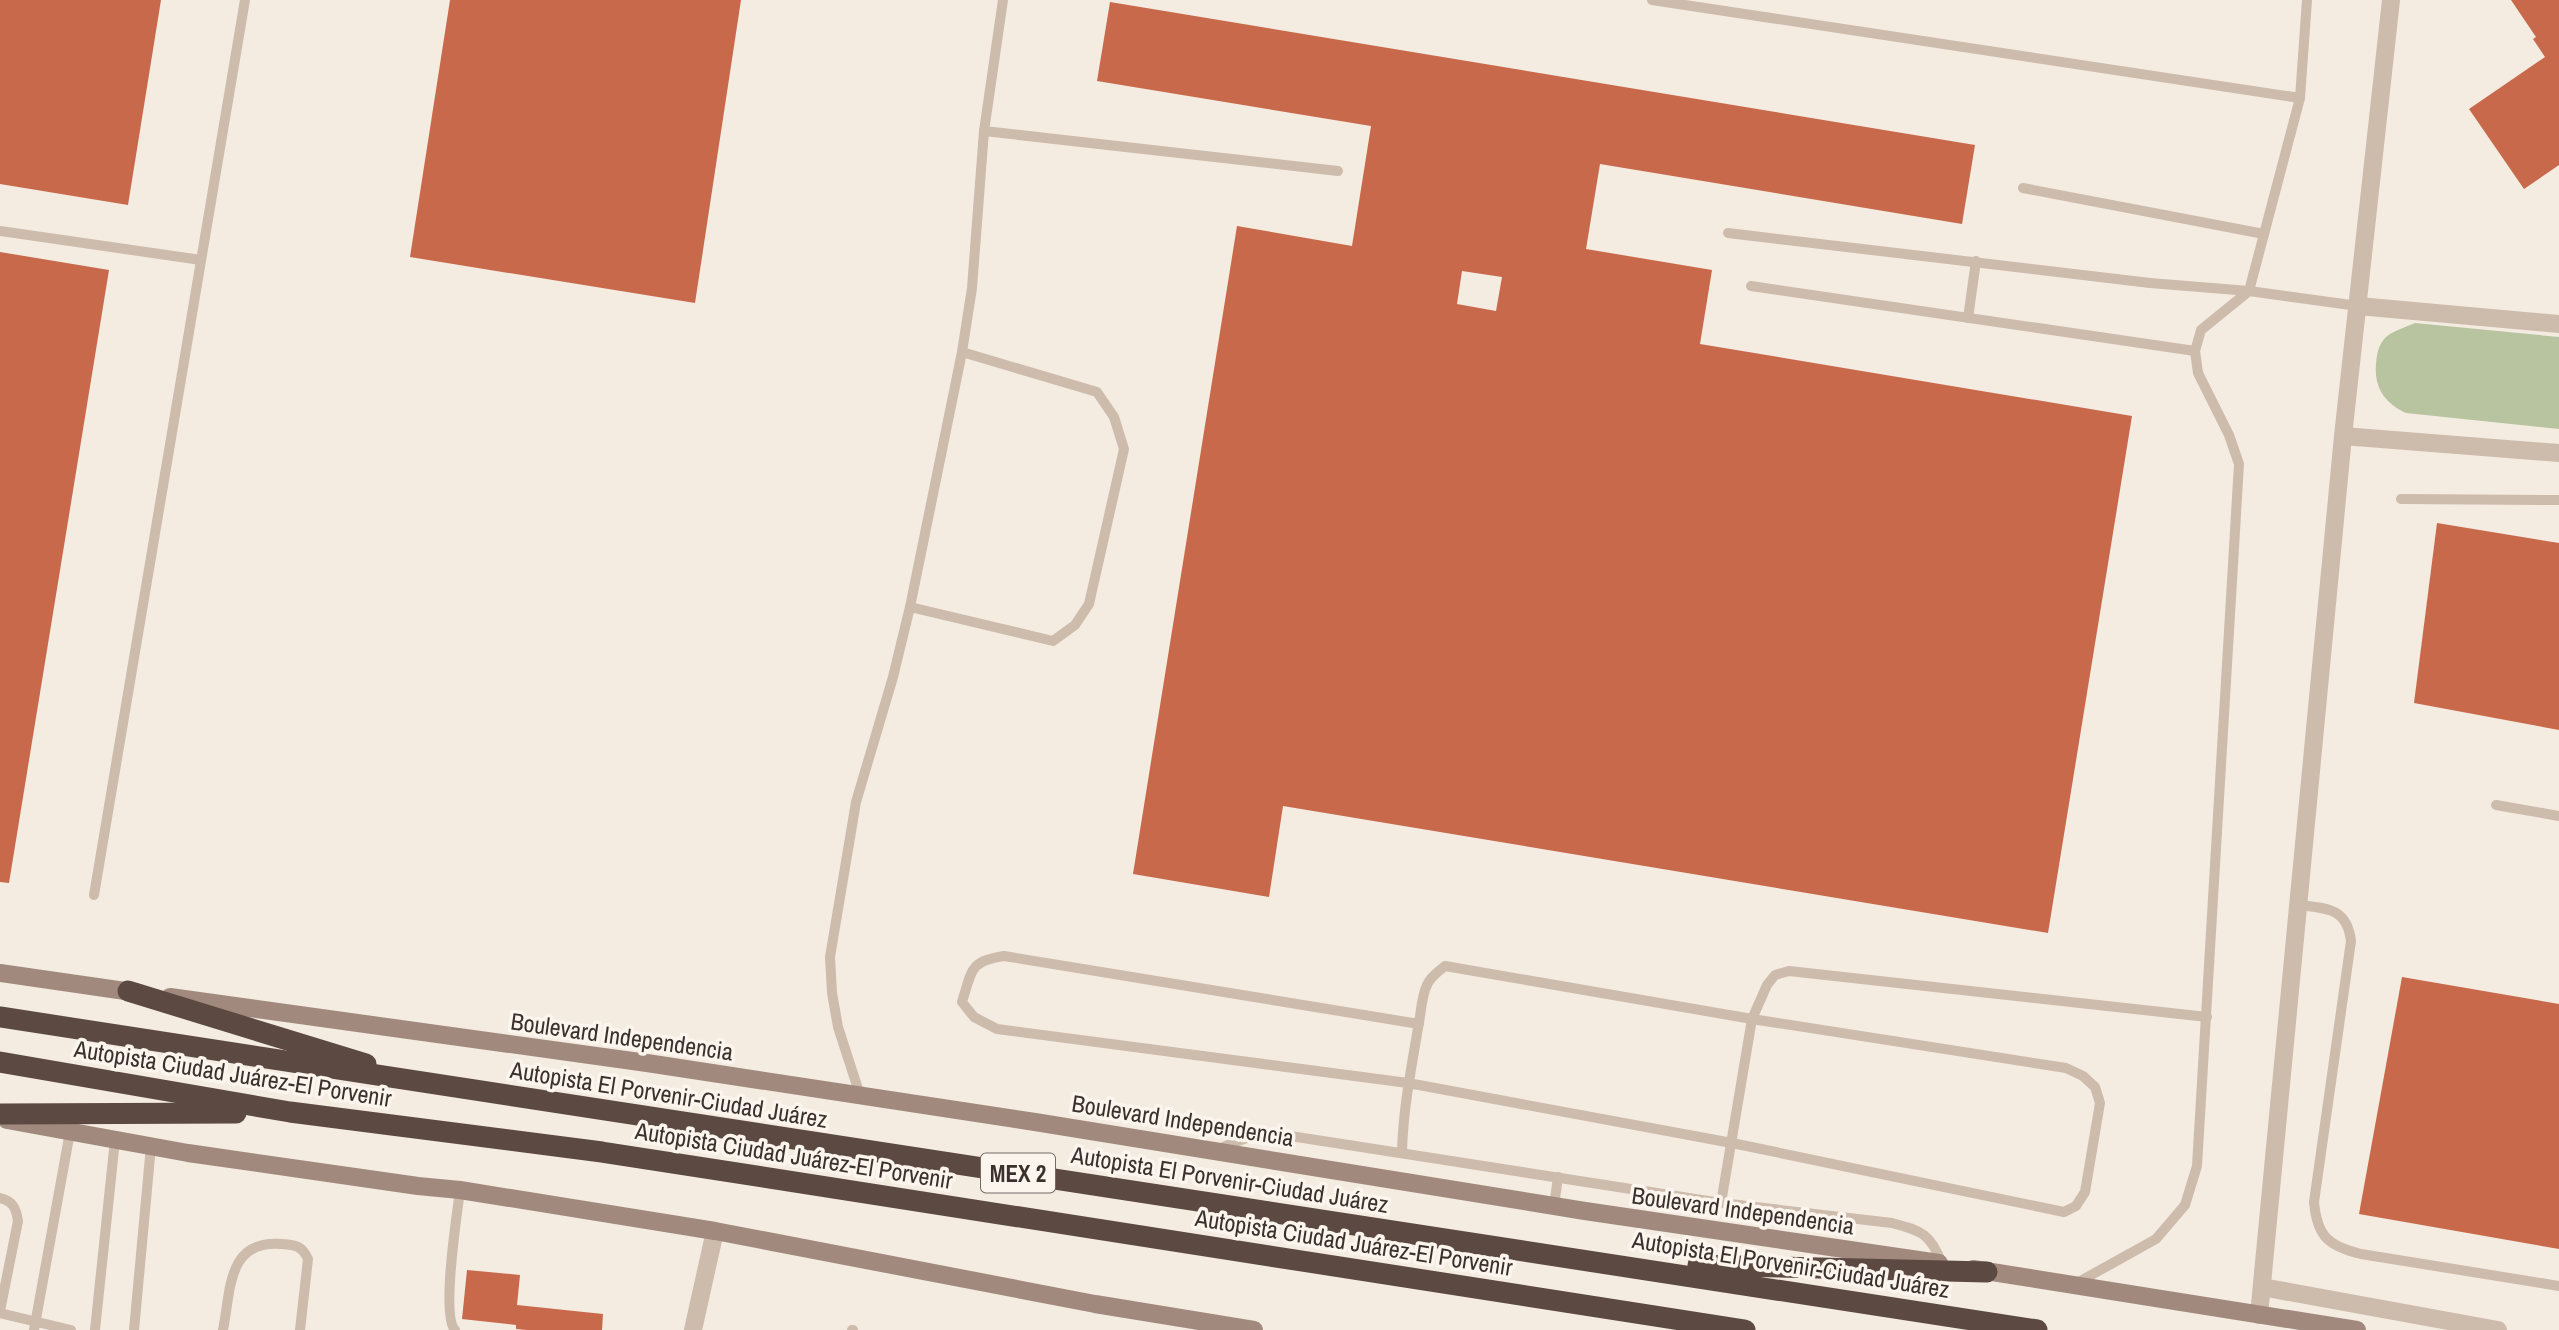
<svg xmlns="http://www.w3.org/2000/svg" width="2559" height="1330" font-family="'Archivo Narrow',sans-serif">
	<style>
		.green { fill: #b8c4a0 }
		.building { fill: #c8694b; fill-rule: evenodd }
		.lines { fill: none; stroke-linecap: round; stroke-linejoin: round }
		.lane { stroke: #cdbbac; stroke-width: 10 }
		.street { stroke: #cdbbac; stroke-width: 18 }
		.secondary { stroke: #a18a7d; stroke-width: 18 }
		.highway { stroke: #5c4a42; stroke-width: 21 }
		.labels { text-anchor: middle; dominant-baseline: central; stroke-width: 7; stroke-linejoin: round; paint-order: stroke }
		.shield { fill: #fbf5ee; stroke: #756b66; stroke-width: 2 }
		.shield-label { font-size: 23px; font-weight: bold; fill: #3b302b }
		.street-label { font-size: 24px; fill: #3b302b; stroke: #fbf5ee }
	</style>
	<rect width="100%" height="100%" fill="#f4ebe1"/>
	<path class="green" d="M2415,323l144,14v92l-153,-16c-21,-10 -32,-25 -30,-49 1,-10 2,-18 9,-26 7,-7 21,-11 30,-15z"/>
	<g class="building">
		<polygon points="0,0 161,0 128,205 0,184"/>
		<polygon points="450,0 741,0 695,303 410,257"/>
		<polygon points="2511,0 2559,0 2559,165 2524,189 2469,109 2545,57 2533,39 2536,37"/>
		<path d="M1110,2l865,143 -13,79 -362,-60 -14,85 126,21 -12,74 432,72 -84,517 -765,-127 -14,91 -136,-23 104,-648 115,20 19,-120 -274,-45zM1462,271l40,6 -6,34 -39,-7z"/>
		<polygon points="0,252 109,270 9,883 0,882"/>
		<polygon points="2437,523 2559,543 2559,730 2414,703"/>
		<polygon points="2402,977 2559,1004 2559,1249 2359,1214"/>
		<polygon points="467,1270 520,1275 517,1305 603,1314 602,1330 527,1330 516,1329 516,1325 462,1319"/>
	</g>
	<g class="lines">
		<g class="lane">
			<polyline points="1652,0 2300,98"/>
			<polyline points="984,131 1338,171"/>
			<polyline points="2023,188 2264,234"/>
			<polyline points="0,231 201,260"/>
			<polyline points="1728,233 2150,283 2249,291 2358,306"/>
			<polyline points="1751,286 2195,351"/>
			<polyline points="1968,318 1976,261"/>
			<polyline points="2401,499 2559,500"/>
			<polyline points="910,607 1053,641 1075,625 1089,604 1124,449 1114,417 1097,392 962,352"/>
			<polyline points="2496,805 2559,816"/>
			<polyline points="94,895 245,0"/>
			<path d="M2298,905c27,3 49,2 53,36l-37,261c3,34 14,44 47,52l198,32"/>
			<polyline points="860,1095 838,1027 832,993 830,957 856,802 893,677 910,607 962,352 972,288 984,131 1003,0"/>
			<path d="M1219,1149c24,-11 38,-16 65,-14l437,68 171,20c30,8 39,11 50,41"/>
			<path d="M1402,1152c1,-42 9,-82 16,-124 3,-13 3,-31 9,-43 4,-9 11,-13 18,-19l307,53 314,49 17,8 12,11 5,16 -15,89 -9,14 -12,6 -332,-69 -324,-60 -411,-54 -23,-12 -12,-15c10,-31 7,-41 42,-46l415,68"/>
			<path d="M0,1198c13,3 16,10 18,23l-18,90"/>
			<polyline points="1721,1203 1752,1019 1767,985 1775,975 1789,971 2207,1017"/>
			<polyline points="1554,1206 1558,1177"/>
			<polyline points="2075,1284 2156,1239 2185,1205 2197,1166 2239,464 2229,435 2198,373 2195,351 2201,330 2249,291 2300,98 2307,0"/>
			<polyline points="0,1313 71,1330"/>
			<polyline points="34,1330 70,1132"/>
			<polyline points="95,1330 115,1140"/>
			<polyline points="134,1330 151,1146"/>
			<path d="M223,1330c8,-40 4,-91 59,-86 14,1 20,2 26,15l-8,71"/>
			<path d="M455,1330c-14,-15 2,-115 5,-140"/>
			<polyline points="852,1330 853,1330"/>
		</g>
		<g class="street">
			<polyline points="2358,306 2559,324"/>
			<polyline points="2343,436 2559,453"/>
			<polyline points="2262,1287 2498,1330"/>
			<polyline points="2259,1315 2343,436 2391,0"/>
			<polyline points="693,1330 715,1231"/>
		</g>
		<g class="secondary">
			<polyline points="0,973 139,993"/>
			<polyline points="170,997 647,1063 1035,1122 1585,1211 1939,1263"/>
			<polyline points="7,1120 188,1153 418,1186 460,1190 715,1231 1095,1304 1254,1330"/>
			<polyline points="1973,1269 2357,1330"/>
		</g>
		<g class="highway">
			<polyline points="128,991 366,1064"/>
			<path d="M0,1017c678,107 1358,205 2037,313"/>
			<polyline points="0,1062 290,1112 602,1152 1745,1330"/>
			<polyline points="0,1114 236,1113"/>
			<polyline points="1698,1265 1987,1272"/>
		</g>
	</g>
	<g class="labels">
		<rect class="shield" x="981" y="1153.5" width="74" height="39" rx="5"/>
		<g class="shield-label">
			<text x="1018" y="1173">MEX 2</text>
		</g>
		<g class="street-label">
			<text transform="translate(622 1036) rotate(8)">Boulevard Independencia</text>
			<text transform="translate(233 1073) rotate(9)">Autopista Ciudad Juárez-El Porvenir</text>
			<text transform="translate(669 1094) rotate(9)">Autopista El Porvenir-Ciudad Juárez</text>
			<text transform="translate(1183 1120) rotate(9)">Boulevard Independencia</text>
			<text transform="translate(794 1155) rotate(9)">Autopista Ciudad Juárez-El Porvenir</text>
			<text transform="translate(1230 1179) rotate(9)">Autopista El Porvenir-Ciudad Juárez</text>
			<text transform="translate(1743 1210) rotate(8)">Boulevard Independencia</text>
			<text transform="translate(1354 1242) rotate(9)">Autopista Ciudad Juárez-El Porvenir</text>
			<text transform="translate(1791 1264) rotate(9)">Autopista El Porvenir-Ciudad Juárez</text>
		</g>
	</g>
</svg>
